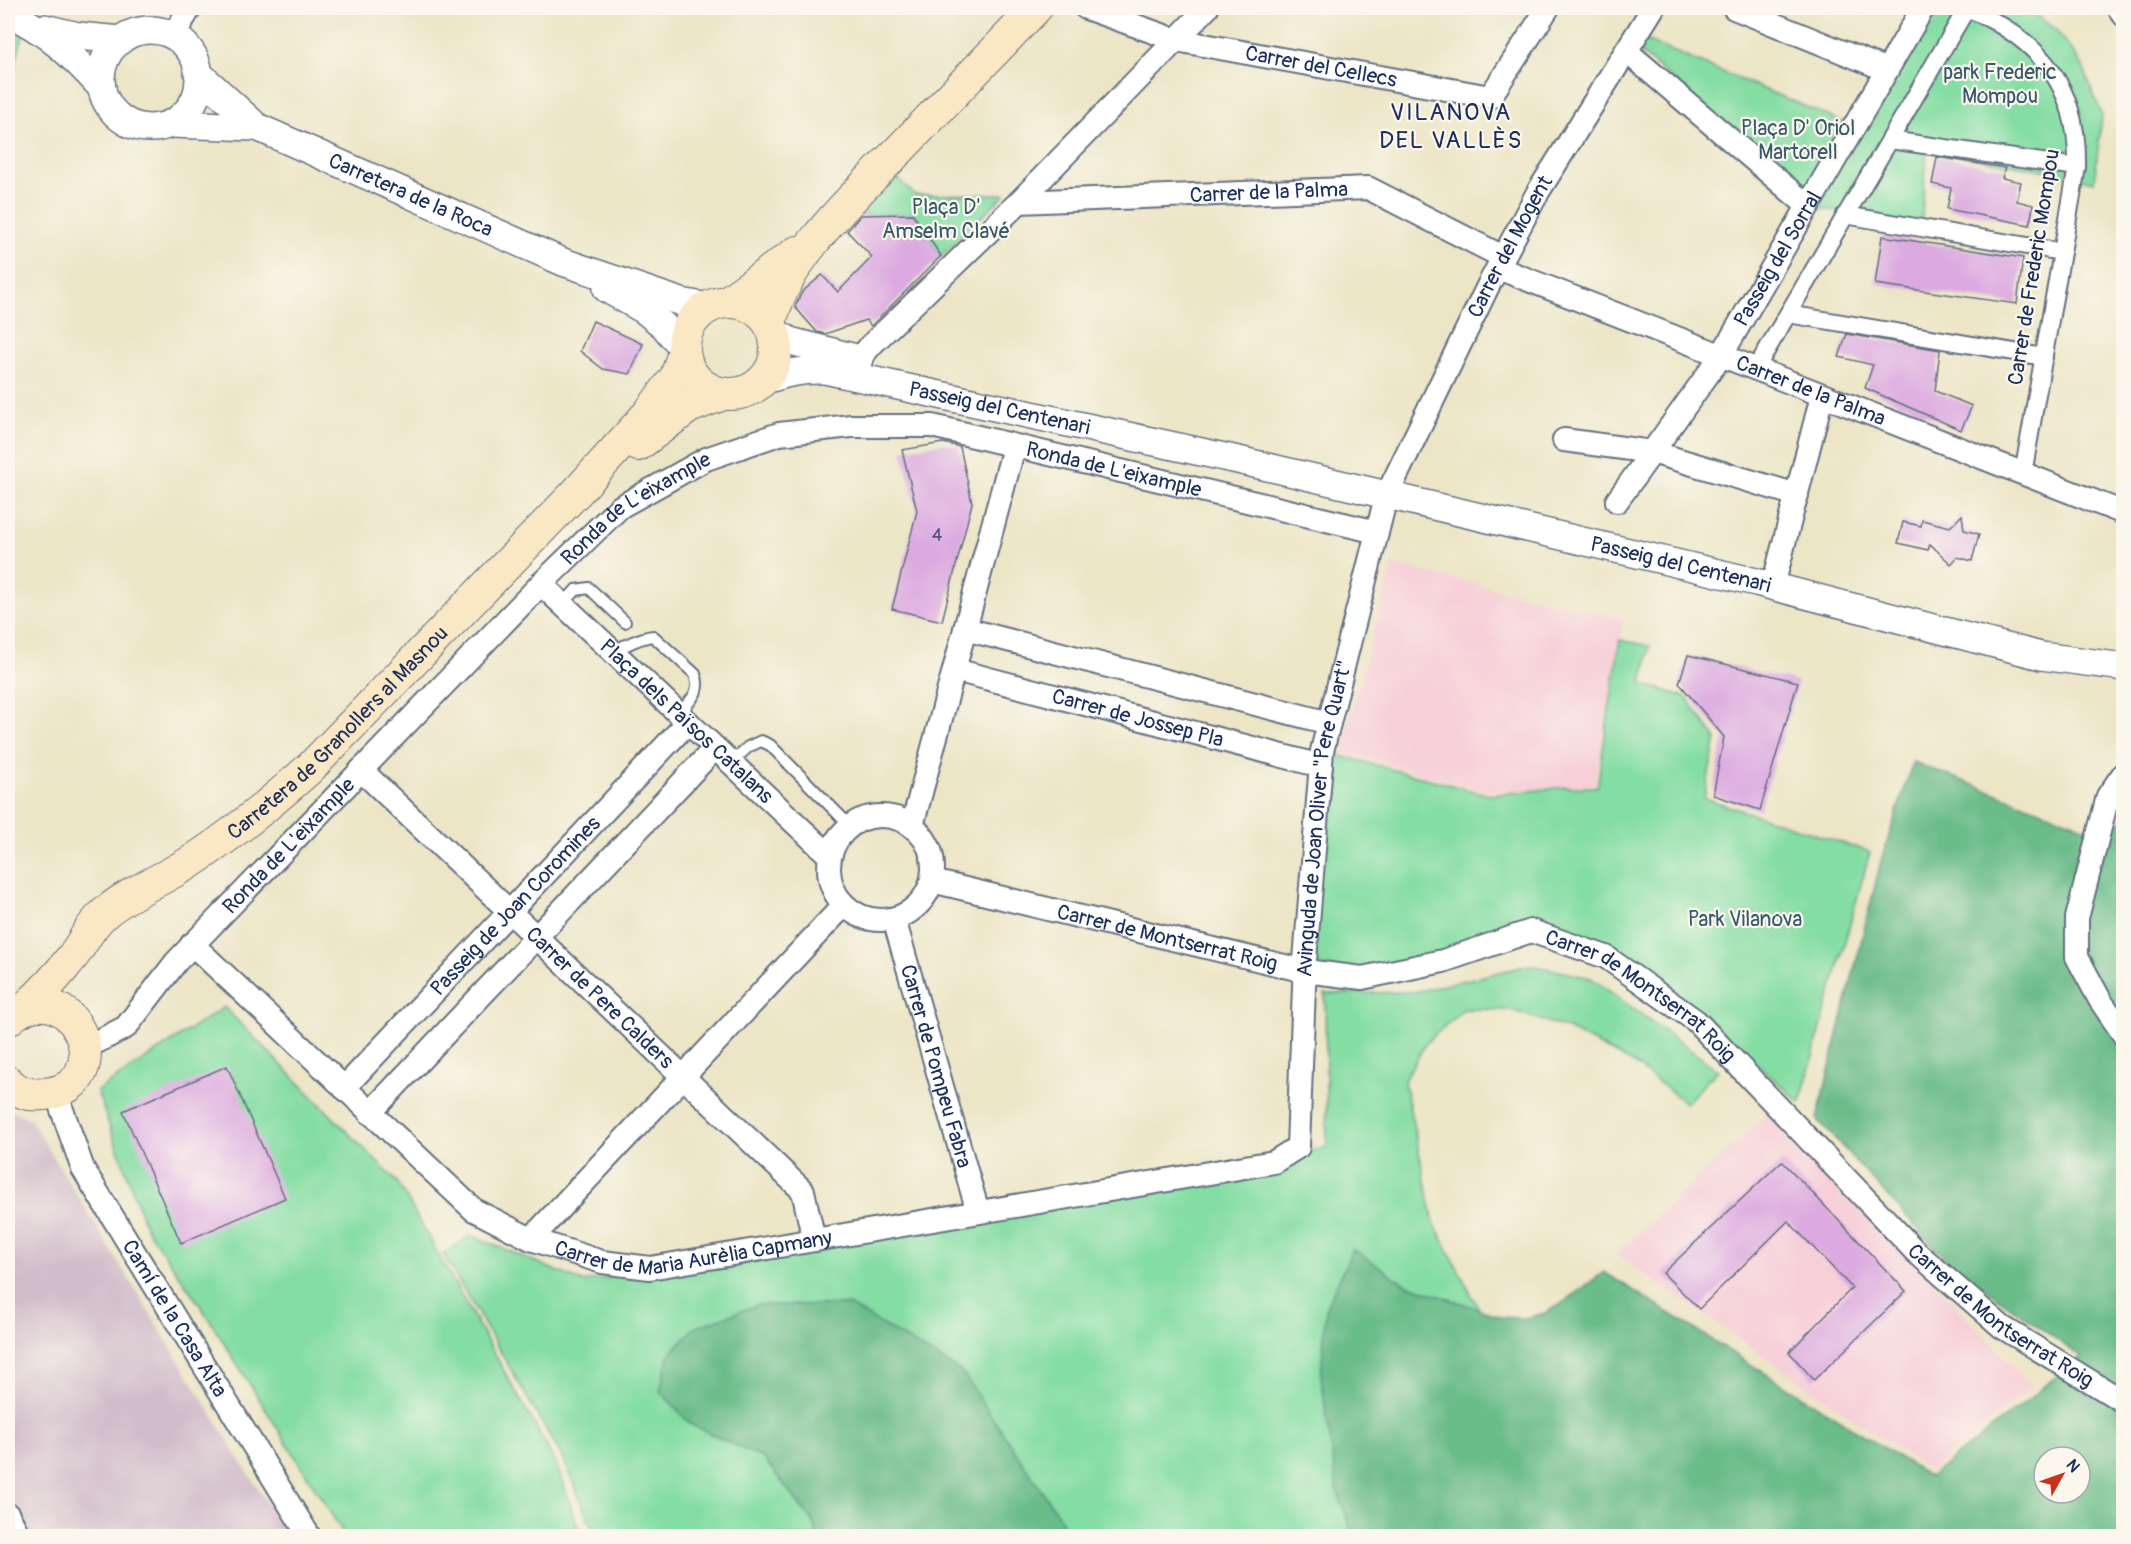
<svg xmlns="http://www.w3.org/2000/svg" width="2131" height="1544" font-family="Pangolin,sans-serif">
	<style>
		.built { fill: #f6cfd8 }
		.industrial { fill: #d1bdca }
		.green { fill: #84dda3; stroke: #508680; stroke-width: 1.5 }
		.forest { fill: #6bbc89; stroke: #437674; stroke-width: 1.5; fill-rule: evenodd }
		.building { fill: #dcaae0 }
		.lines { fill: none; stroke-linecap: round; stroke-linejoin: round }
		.service-casing { stroke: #646f82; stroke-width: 14 }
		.pedestrian-casing { stroke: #646f82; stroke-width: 20 }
		.minor-casing { stroke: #646f82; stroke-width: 26 }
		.tertiary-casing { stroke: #646f82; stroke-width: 30 }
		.secondary-casing { stroke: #646f82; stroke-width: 34 }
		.service { stroke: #fff; stroke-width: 10 }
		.pedestrian { stroke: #fff; stroke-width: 16 }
		.minor { stroke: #fff; stroke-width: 22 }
		.tertiary { stroke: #fff; stroke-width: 27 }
		.secondary { stroke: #fae7c3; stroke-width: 32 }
		.labels { text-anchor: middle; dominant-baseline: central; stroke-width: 4.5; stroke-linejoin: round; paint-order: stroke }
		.number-label { font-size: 18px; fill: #4b4e7e }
		.street-label { font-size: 21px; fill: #1b2f5e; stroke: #fbf7ec }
		.park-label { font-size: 21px; fill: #355a6f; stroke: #fbf7ec }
		.quarter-label { font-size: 24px; letter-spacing: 1.5px; fill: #1b2f5e; stroke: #fbf7ec }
	</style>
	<rect width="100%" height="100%" fill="#fbf7ec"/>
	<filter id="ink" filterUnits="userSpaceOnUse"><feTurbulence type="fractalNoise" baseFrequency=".0167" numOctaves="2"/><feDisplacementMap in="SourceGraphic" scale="12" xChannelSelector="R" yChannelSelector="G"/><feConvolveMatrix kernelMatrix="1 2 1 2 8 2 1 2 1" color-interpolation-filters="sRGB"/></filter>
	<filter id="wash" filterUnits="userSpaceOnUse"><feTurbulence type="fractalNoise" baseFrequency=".008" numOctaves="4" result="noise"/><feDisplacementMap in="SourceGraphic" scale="24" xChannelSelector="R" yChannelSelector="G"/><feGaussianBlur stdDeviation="1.35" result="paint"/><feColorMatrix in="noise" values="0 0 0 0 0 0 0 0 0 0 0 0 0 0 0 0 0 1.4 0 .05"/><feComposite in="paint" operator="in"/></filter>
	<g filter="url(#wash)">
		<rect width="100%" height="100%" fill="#ece5c6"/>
		<g class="built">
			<polygon points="1393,564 1623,619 1595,784 1489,792 1340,752"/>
			<polygon points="1770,1111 2032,1386 1930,1471 1616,1254"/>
		</g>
		<polygon class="industrial" points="8,1109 30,1119 287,1536 8,1536"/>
		<g class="green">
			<polygon points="8,8 31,8 8,88"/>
			<polygon points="1923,8 2025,8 2055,29 2082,64 2102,116 2094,182 2055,172 1927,150 1921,227 1808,206"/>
			<polygon points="1643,39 1847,124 1807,190 1636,49"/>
			<polygon points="891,172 915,195 1005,194 941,256 913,214 848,215"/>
			<polygon points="1620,640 1650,646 1642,684 1686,697 1716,739 1704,798 1870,852 1800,1103 1704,1015 1538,925 1368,972 1319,966 1306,944 1322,751 1489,795 1566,787 1597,787"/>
			<polygon points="1530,965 1591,978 1718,1070 1686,1103 1633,1063 1566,1028 1511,1010 1464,1009 1426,1043 1404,1081 1434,1223 1480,1311 1405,1284 1353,1249 1337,1489 1353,1536 1058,1536 1062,1521 690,1424 763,1458 812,1520 817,1536 595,1536 564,1460 443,1254 471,1235 583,1282 1327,1147 1325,994 1414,992"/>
			<polygon points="224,1007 398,1183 556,1463 581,1536 345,1536 202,1308 146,1228 97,1091"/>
		</g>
		<g class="forest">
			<path d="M1913,762l193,73 17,-16v717h-770l-16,-47 -16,-113 5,-69 27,-58 52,35 97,33 24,1 19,-5 19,-11 40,-30 326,205 151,-120 -132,-94 -132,-144 64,-258zM2044,1457h36v36h-36z"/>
			<polygon points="757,1305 849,1305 962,1372 1062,1521 1058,1536 817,1536 812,1520 763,1458 690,1424 660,1391 668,1356 694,1328"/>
		</g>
		<g id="blocks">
			<g class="building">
				<polygon points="1937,157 2005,168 2002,178 2021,182 2017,201 2033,205 2030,225 1947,209 1951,188 1932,184"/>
				<polygon points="913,214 941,256 871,326 866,320 825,334 817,332 795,307 802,292 822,275 838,292 872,257 847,231 861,215"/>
				<polygon points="1882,236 2023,258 2017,304 1875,284"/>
				<polygon points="593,321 643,344 630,374 603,369 580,351"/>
				<polygon points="1847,334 1940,350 1935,391 1972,406 1961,430 1865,388 1873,365 1839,357"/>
				<polygon points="943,443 960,447 972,503 942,621 892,609 917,511 902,450"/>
				<polygon points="1962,515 1964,530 1979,534 1972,561 1958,557 1951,564 1930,544 1928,550 1898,543 1903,522 1921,526 1922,520 1950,527"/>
				<polygon points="1688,655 1798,682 1760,810 1713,795 1724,737 1679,683"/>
				<polygon points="227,1066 285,1198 181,1243 123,1111"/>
				<polygon points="1782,1161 1906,1291 1814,1380 1789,1352 1852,1288 1788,1221 1699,1309 1663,1273"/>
			</g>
		</g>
	</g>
	<g filter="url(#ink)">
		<use href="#blocks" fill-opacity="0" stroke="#646f82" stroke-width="1.5"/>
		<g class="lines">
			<g class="service-casing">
				<g id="service">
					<polyline points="563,604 576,590 589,588 625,622"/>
					<path d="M612,651c14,-5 27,-14 41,-15l42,38c7,19 -5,26 -16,40"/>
					<polyline points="731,763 748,747 761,741 770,745 850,826"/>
				</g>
			</g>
			<g class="pedestrian-casing">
				<g id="pedestrian">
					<polyline points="1890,140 2077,167"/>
					<polyline points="1845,215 2062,252"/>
					<polyline points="1788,314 2044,357"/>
					<path d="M1755,370l212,-362c72,31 112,78 110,159l-54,307"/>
				</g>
			</g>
			<g class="minor-casing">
				<g id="minor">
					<path id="s1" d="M1086,8l90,32 314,57 58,-89"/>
					<polyline points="1734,8 1887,70"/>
					<polyline points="2119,8 2124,15"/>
					<polyline points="173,36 190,8"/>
					<polyline points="1626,51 1808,206"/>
					<path id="s2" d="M1019,202l349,-14 135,69"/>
					<path id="s3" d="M1498,268l626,245"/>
					<polyline points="860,359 870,346 1019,202 1207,8"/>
					<polyline points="1564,440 1652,452 1797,495"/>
					<path id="s4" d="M1617,501l104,-145 202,-348"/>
					<path id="s5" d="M541,584l289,272"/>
					<polyline points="1773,586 1822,396"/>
					<polyline points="965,629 1329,723"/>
					<path id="s6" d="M955,670l366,96"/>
					<path id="s7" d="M361,770l442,421 11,49"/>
					<polyline points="2124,773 2108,796 2077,918 2077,957 2100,1000 2124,1035"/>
					<circle cx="881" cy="868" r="52"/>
					<polyline points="912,826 1014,447"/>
					<path id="s8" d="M932,881l373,90 57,7 81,-17 88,-30 75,26 90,64 220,231 86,75 122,75"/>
					<path id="s9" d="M894,919l84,293"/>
					<path id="s10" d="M192,944l282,266 57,29 71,23 48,6 624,-106 24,-15 7,-187 17,-209 64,-254 103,-213 49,-92 115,-184"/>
					<path id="s11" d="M85,1048l41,-21 50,-65 365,-378 79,-77 86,-48 73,-25 72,-8h81l445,106"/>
					<path id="s12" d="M344,1088l344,-366"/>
					<path id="s13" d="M56,1093l27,76 226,367"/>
					<polyline points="370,1113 715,748"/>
					<polyline points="531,1239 844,905"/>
					<polyline points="8,1515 19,1536"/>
				</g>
			</g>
			<g class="tertiary-casing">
				<g id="tertiary">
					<path d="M8,13c38,17 66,44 94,75"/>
					<polyline points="44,28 78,36 121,40"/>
					<circle cx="150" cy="79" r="49"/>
					<path id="s14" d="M198,73l59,54 306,135 118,40 27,5"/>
					<polyline points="170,124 257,127"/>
					<polyline points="607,289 644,310 663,325 683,348"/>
					<polyline points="772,330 790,341 860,359"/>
					<path id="s15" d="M762,381c21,-7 40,-12 63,-11l413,90 518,122 285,74 83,11"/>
				</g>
			</g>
			<g class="secondary-casing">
				<g id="secondary">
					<circle cx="730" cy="348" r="46"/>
					<polyline points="727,302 797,252"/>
					<path d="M770,324c14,-66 90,-133 136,-181 43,-45 87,-90 130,-135"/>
					<polyline points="638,445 689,407 723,394"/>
					<path id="s16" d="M27,1006c17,-15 32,-32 46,-50 11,-15 18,-32 33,-44 25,-21 58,-33 86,-51 42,-27 80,-59 118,-93l266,-275 72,-79 28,-37 7,-22"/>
					<path d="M8,1020c63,-58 117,67 36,74 -14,2 -26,-1 -36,-12"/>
				</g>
			</g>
			<use href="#service" class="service"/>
			<use href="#pedestrian" class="pedestrian"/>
			<use href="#minor" class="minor"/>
			<use href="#tertiary" class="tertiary"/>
			<use href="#secondary" class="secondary"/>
		</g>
	</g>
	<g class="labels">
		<g class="number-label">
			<text x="937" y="535">4</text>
		</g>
		<g class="street-label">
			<text stroke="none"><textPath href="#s1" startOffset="243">Carrer del Cellecs</textPath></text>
			<text stroke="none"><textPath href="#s2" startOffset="250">Carrer de la Palma</textPath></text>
			<text stroke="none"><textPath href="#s14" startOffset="248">Carretera de la Roca</textPath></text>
			<text stroke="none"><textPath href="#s10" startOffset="2174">Carrer del Mogent</textPath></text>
			<text stroke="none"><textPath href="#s4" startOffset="291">Passeig del Sorral</textPath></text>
			<text transform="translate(2034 267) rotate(-81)">Carrer de Frederic Mompou</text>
			<text stroke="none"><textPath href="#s3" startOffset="336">Carrer de la Palma</textPath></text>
			<text stroke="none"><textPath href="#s15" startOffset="243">Passeig del Centenari</textPath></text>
			<text stroke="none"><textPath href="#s11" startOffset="1280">Ronda de L'eixample</textPath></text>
			<text stroke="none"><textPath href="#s11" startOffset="776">Ronda de L'eixample</textPath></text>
			<text stroke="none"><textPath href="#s15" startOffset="942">Passeig del Centenari</textPath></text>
			<text stroke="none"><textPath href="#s6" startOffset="189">Carrer de Jossep Pla</textPath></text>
			<text stroke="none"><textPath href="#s5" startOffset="200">Plaça dels Països Catalans</textPath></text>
			<text stroke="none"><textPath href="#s16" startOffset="418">Carretera de Granollers al Masnou</textPath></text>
			<text stroke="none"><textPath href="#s10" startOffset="1566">Avinguda de Joan Oliver "Pere Quart"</textPath></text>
			<text stroke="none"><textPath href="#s11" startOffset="290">Ronda de L'eixample</textPath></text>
			<text stroke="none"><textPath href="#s12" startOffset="250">Passeig de Joan Coromines</textPath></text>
			<text stroke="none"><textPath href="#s8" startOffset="242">Carrer de Montserrat Roig</textPath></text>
			<text stroke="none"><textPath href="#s7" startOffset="330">Carrer de Pere Calders</textPath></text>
			<text stroke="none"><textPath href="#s8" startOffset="746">Carrer de Montserrat Roig</textPath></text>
			<text stroke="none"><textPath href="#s9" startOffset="153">Carrer de Pompeu Fabra</textPath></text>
			<text stroke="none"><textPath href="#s10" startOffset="618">Carrer de Maria Aurèlia Capmany</textPath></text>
			<text stroke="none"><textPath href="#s8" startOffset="1232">Carrer de Montserrat Roig</textPath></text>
			<text stroke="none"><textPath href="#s13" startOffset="256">Camí de la Casa Alta</textPath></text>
		</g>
		<g class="park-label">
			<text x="2000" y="72">park Frederic<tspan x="2000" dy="24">Mompou</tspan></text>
			<text x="1798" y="128">Plaça D' Oriol<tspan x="1798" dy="24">Martorell</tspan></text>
			<text x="946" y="207">Plaça D'<tspan x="946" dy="24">Amselm Clavé</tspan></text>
			<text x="1745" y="919">Park Vilanova</text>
		</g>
		<g class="quarter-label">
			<text x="1451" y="112">VILANOVA<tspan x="1451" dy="28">DEL VALLÈS</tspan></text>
		</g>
	</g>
	<rect width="2131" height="1544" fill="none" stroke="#fbf7ec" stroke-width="30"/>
	<g transform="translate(2062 1475) rotate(50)"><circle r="28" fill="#fbf7ec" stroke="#a1a7b3" stroke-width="1.5"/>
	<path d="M0-4.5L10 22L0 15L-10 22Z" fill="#c8321e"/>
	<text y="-9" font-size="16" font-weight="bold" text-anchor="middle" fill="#1b2f5e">N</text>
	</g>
</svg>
